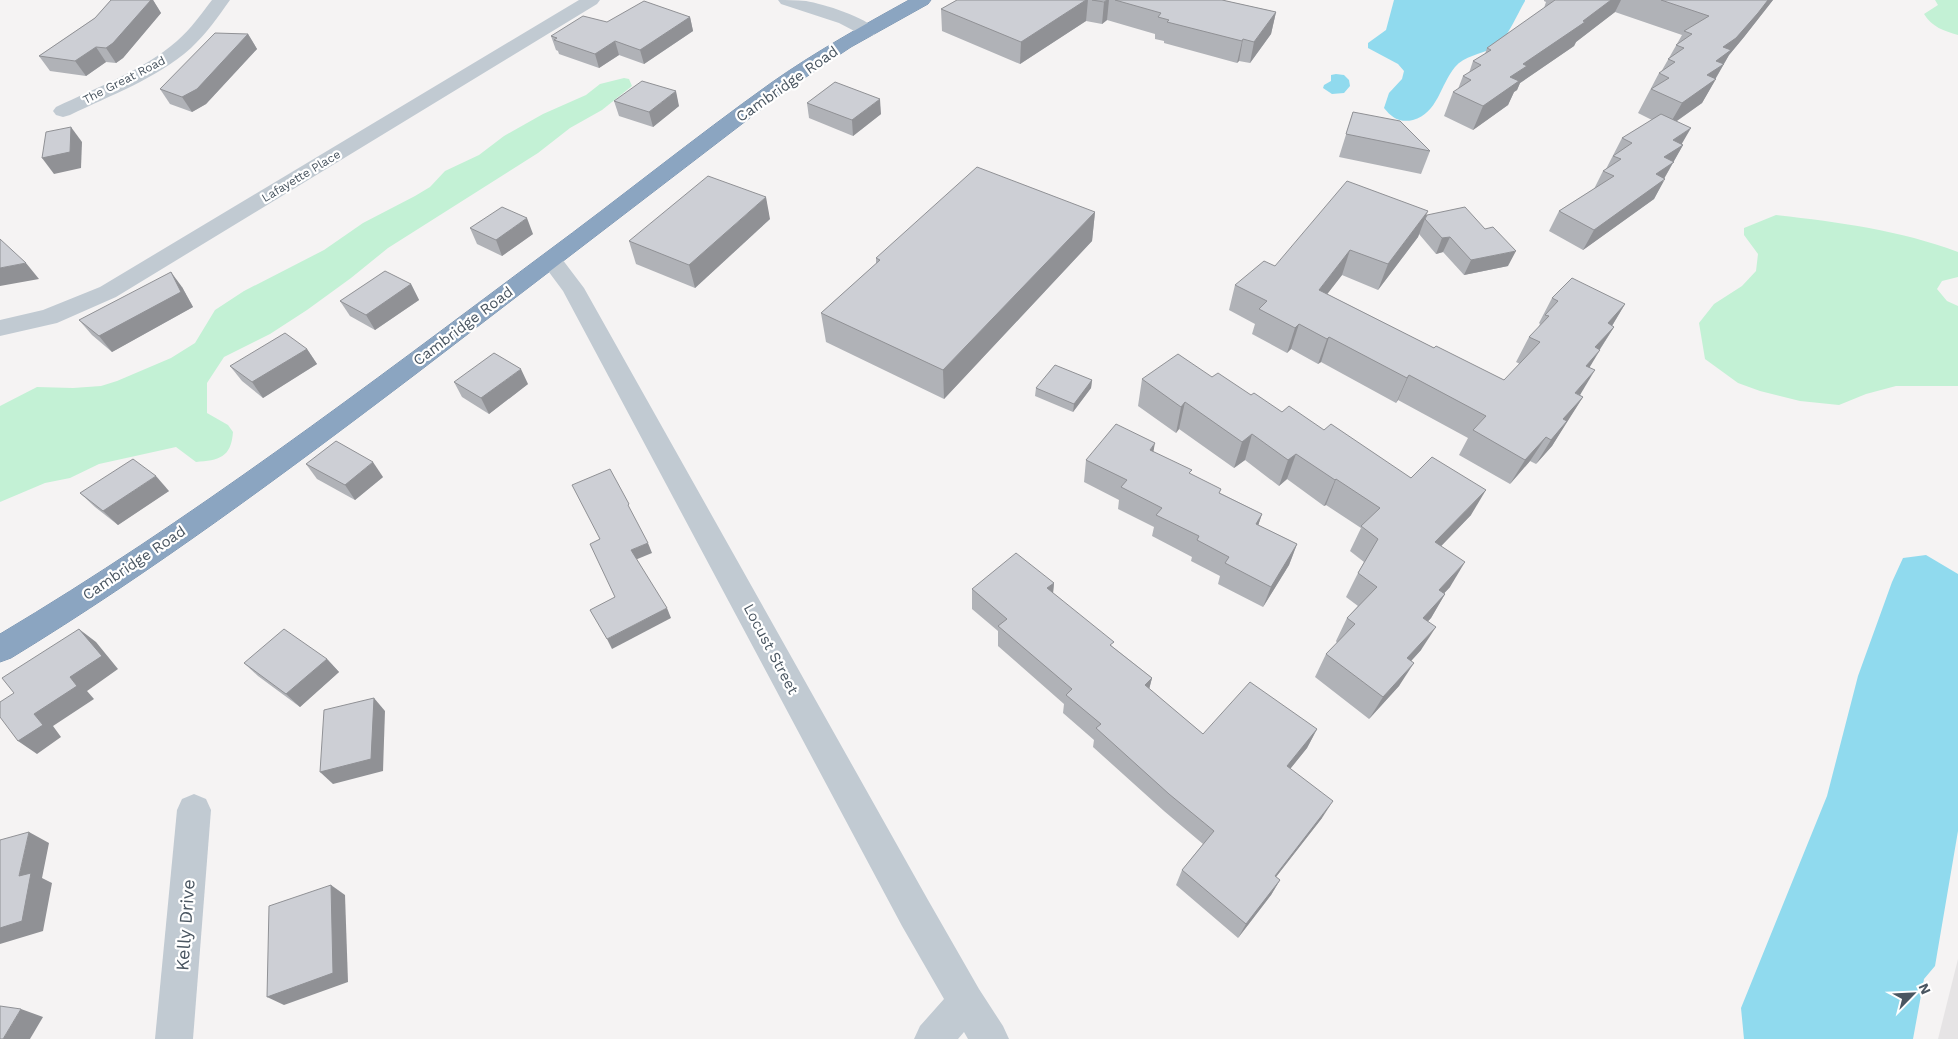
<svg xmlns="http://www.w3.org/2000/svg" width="1958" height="1039" font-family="'Work Sans',sans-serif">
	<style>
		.education { fill: #e6e4e5 }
		.green { fill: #c3f1d5 }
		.water { fill: #90daee }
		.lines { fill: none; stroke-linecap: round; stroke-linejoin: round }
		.highway-casing { stroke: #7690ad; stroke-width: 1 }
		.minor { fill: #c1cad2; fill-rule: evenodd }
		.highway { fill: #8ba5c1; fill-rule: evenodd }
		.wall { fill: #b0b2b7 }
		.shaded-wall { fill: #909195 }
		.building { fill: #cdcfd5; stroke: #909195 }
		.labels { text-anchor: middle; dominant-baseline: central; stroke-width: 4.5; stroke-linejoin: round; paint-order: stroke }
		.far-street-label { font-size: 12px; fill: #4a5661; stroke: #fff }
		.street-label { font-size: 15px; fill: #4a5661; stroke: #fff }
		.near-street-label { font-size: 18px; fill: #4a5661; stroke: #fff }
	</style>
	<rect width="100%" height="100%" fill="#f5f3f3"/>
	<polygon class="education" points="1958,959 1958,1039 1938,1039"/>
	<g class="green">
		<path d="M1935,0h23v35c-14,-4 -26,-8 -34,-21l14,-9z"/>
		<path d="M624,78l5,1 3,7 -30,24 -32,18 -32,25 -150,95 -37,30 -44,32 -37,24 -46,23 -17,26v30l21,12 5,7c-2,26 -14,28 -37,30l-20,-15 -77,17 -29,14 -25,5 -45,19v-96l37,-19 36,1 28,-2 16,-5 54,-23 24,-15 20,-33 29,-19 80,-41 39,-27 52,-27 15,-9 15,-16 34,-16 25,-19 39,-22 43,-19 14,-11z"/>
		<path d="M1776,215c61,7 124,15 182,37v25l-16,4 -5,8 10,12 11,5v80h-62l-30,8 -27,11 -39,-4 -40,-10 -22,-8 -33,-24 -6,-36 15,-19 28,-18 14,-15 2,-17 -14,-19v-7z"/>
	</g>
	<g class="water">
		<path d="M1394,0h131v1c-9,15 -17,38 -32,47 -12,6 -29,8 -38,19 -15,18 -17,46 -42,53 -13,3 -21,-2 -29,-12l5,-15 13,-14 2,-8 -6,-7 -30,-16v-5l18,-13z"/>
		<polygon points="1336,74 1344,75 1349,80 1350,86 1344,93 1332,94 1323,88 1324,85 1331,81 1331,75"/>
		<polygon points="1926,555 1958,574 1958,831 1935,966 1924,979 1913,1039 1744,1039 1741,1008 1827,796 1858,676 1892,582 1903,558"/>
	</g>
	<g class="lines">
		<g class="highway-casing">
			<path id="highway" d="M909,0h22l-3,4 -77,43 -66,44c-123,94 -245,188 -368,282 -132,100 -265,199 -406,285l-11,4v-28c190,-113 367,-248 544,-380 76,-56 150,-116 227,-171 44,-31 91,-57 138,-83z"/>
		</g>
		<g class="minor">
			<path d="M212,0h18c-12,17 -24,34 -39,48 -35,31 -80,47 -121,67l-7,2 -7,-2 -3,-4 3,-4c42,-20 86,-36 121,-66 14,-12 24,-27 35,-41z"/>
			<polygon points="579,0 600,0 597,4 116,297 57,323 0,336 0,320 43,310 100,287"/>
			<path d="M778,0c9,0 19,0 28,1 17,3 61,16 71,30l-3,4 -6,1 -6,-1 -23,-12 -58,-19z"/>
			<polygon points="551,253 559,255 584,288 928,900 979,989 1003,1026 1009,1039 968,1039 964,1032 958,1039 914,1039 920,1026 944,999 902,926 563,291 540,260 543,255"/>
			<polygon points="194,794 206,799 211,810 193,1039 155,1039 177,810 182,799"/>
		</g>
		<use href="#highway" class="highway"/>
	</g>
	<g class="wall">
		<polygon points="111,0 153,0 161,13 123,58 116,63 106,62 86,76 50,71 39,56 95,18"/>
		<polygon points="957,0 1222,0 1276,12 1271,34 1250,63 1239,61 1237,63 1164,43 1164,41 1155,39 1155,34 1107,20 1102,24 1086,21 1020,64 942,31 941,9"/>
		<polygon points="1544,0 1773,0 1744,37 1729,55 1702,103 1677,121 1682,144 1683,145 1664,179 1654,199 1583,250 1549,231 1559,211 1594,189 1603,171 1606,169 1622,138 1652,120 1638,113 1659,73 1661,72 1682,35 1615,12 1576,42 1574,46 1520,83 1517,90 1514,92 1508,105 1473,130 1444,116 1453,92 1458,89 1463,76 1469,73 1473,61 1485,54 1487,48 1544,8 1546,2 1544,1"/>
		<polygon points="690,17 693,31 644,64 619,55 599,68 559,54 558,51 556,50 551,36 607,22"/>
		<polygon points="248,34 257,49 206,104 192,112 170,104 160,89"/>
		<polygon points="614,101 679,106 653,127 619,116"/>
		<polygon points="807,103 881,114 853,136 809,118"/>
		<polygon points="1353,112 1430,151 1421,174 1339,157"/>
		<polygon points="1095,212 1092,241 944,399 826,342 821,313 876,264 876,258"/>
		<polygon points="1427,215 1508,266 1464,275 1443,252 1436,254 1419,234 1418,237 1378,290 1342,275 1327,294 1434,348 1504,380 1520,364 1516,362 1529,337 1538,328 1540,324 1539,323 1552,298 1625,304 1612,326 1614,327 1589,367 1580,395 1583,397 1567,421 1552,446 1536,464 1530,461 1510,484 1459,455 1468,438 1398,400 1396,403 1321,362 1318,364 1291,349 1287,353 1252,334 1255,324 1229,310 1235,285 1275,266"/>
		<polygon points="770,219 695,288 636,264 629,241"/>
		<polygon points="470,228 533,234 502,256 477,244"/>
		<polygon points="411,284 419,300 375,330 350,316 340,301"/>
		<polygon points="182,287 193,307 112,352 92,335 79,320"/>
		<polygon points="307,349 317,364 263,398 242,381 230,366"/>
		<polygon points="1212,377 1251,395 1282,412 1324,430 1411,478 1471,515 1441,546 1450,587 1444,593 1445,594 1431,618 1428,621 1421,650 1411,661 1399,686 1369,719 1315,677 1326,654 1337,643 1336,641 1347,618 1358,606 1346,597 1358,573 1364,562 1350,551 1361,528 1326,505 1324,506 1287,479 1279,486 1245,460 1234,468 1179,429 1176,433 1138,406 1142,379"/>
		<polygon points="1092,380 1091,388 1073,412 1035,396 1036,388"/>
		<polygon points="454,382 528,384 489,414 462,397"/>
		<polygon points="1154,452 1220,493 1262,514 1258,525 1297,544 1289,565 1263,607 1218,584 1220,576 1191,561 1192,557 1152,536 1154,527 1118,509 1119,500 1084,482 1086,460"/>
		<polygon points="306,464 383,477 355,500 317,479"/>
		<polygon points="169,491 118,525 95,507 80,493"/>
		<polygon points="1054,583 1053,593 1113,647 1152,678 1149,689 1203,734 1317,729 1307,748 1290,769 1322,818 1276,877 1280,880 1271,895 1238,938 1176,885 1182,870 1203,844 1164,811 1093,747 1094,740 1063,713 1064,704 998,646 998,631 972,609 972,589"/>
		<polygon points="327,659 339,672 300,707 258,676 244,663"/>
	</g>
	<g class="shaded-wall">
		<polygon points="151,0 153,0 161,13 123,58 116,63 106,48"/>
		<polygon points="1086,0 1088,0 1086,21 1020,64 1021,42"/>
		<polygon points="1107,0 1109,0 1107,20 1102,24 1104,2"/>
		<polygon points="1611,0 1621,0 1615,12 1576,42 1574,46 1520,83 1517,90 1514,92 1508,105 1473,130 1483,106 1523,64"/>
		<polygon points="1768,0 1773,0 1744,37 1729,55 1714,81 1716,79 1702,103 1668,127 1682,103 1723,47"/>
		<polygon points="1276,12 1271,34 1250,63 1254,42"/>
		<polygon points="690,17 693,31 644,64 640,50"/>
		<polygon points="248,34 257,49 206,104 192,112 182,97"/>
		<polygon points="1243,39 1239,61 1237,63 1242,41"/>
		<polygon points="615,41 619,55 599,68 595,54"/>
		<polygon points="96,47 106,62 86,76 75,61"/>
		<polygon points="676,91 679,106 653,127 649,112"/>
		<polygon points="880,99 881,114 853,136 852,120"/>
		<polygon points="71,127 82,142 81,168 54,174 42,158"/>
		<polygon points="1691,128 1680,147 1683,145 1662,182 1665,179 1654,199 1583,250 1594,230 1673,140"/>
		<polygon points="766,197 770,219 695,288 689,265"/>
		<polygon points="1428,211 1418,237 1378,290 1388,264"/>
		<polygon points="1095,212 1092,241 944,399 943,370"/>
		<polygon points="527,218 533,234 502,256 496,240"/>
		<polygon points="1450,237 1443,252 1436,254 1442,238"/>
		<polygon points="1350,250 1342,275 1311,315 1319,290"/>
		<polygon points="1516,251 1508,266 1464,275 1471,260"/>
		<polygon points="26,263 39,279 0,286 0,268"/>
		<polygon points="171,272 182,287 193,307 112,352 99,336"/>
		<polygon points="411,284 419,300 375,330 366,315"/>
		<polygon points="1625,304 1610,329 1608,323"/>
		<polygon points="1299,324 1291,349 1287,353 1295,328"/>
		<polygon points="1614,327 1598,352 1595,347"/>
		<polygon points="1329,337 1321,362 1318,364 1327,339"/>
		<polygon points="307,349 317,364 263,398 252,382"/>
		<polygon points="1600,350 1585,375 1586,366"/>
		<polygon points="521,369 528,384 489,414 481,398"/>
		<polygon points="1595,370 1580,395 1575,393"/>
		<polygon points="1409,375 1398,400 1396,403 1407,378"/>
		<polygon points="1092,380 1091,388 1073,412 1074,404"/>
		<polygon points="1583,397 1552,446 1536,464 1551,440 1563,419"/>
		<polygon points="1185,402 1179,429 1176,433 1181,407"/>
		<polygon points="1252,434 1245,460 1234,468 1242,442"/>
		<polygon points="1546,437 1530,461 1510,484 1525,460"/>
		<polygon points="1155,443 1151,465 1150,450"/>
		<polygon points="1296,454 1287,479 1279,486 1288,460"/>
		<polygon points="373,462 383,477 355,500 345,485"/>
		<polygon points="156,476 169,491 118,525 103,511"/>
		<polygon points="1336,479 1326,505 1324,506 1335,480"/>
		<polygon points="1486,490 1471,515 1421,567 1435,542"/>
		<polygon points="1262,514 1255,535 1256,524"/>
		<polygon points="648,543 652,553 635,560 631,550"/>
		<polygon points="1297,544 1289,565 1263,607 1271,587"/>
		<polygon points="1465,562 1450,587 1425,614 1439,590"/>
		<polygon points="1054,583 1052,603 1047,588"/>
		<polygon points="1445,594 1431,618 1409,642 1423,618"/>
		<polygon points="667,608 671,618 612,649 607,639"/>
		<polygon points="1436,627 1421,650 1393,681 1407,658"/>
		<polygon points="79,629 96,642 118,669 87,691 94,699 53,726 61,737 37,754 18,741 34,714 70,677"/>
		<polygon points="327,659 339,672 300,707 286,694"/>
		<polygon points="1414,663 1399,686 1369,719 1383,697"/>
		<polygon points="1152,678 1147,697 1145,685"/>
		<polygon points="374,698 385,711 383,771 333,784 320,772"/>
		<polygon points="1317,729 1307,748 1278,784 1287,766"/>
		<polygon points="1333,801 1322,818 1265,891 1275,876"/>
		<polygon points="29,832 49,843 42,878 52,883 43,931 0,944 0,928 19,876"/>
		<polygon points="1280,880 1271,895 1238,938 1246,924"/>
		<polygon points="331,885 345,895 348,982 284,1005 267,997"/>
		<polygon points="21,1009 43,1017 30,1039 3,1039"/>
	</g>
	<g class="building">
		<polygon points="111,0 151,0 113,43 106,48 96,47 75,61 39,56 95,18"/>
		<polygon points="957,0 1086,0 1021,42 941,9"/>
		<polygon points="1092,0 1107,0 1104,2"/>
		<polygon points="1115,0 1222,0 1276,12 1254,42 1243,39 1242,41 1167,22 1169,20 1158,17 1161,13"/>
		<polygon points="1555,0 1611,0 1583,21 1585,22 1523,64 1527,66 1510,77 1519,81 1483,106 1453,92 1471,80 1463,76 1481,65 1473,61 1491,50 1487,48"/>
		<polygon points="1661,0 1768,0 1758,13 1736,38 1723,47 1731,50 1716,61 1724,64 1707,75 1716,79 1682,103 1651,89 1669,78 1659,73 1675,62 1668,59 1684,48 1676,45 1692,34 1684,31 1709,16"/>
		<polygon points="644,1 690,17 640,50 615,41 595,54 554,40 557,38 551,36 583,16 607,22"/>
		<polygon points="215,33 248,34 197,89 182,97 160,89"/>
		<polygon points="642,81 676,91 649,112 614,101"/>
		<polygon points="835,82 880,99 852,120 807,103"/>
		<polygon points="1353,112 1400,121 1430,151 1346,134"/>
		<polygon points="1661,114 1691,128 1673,140 1683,145 1664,157 1674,162 1656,174 1665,179 1594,230 1559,211 1614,176 1603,171 1621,159 1613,156 1632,143 1622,138"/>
		<polygon points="71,127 70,152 42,158 46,132"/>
		<polygon points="977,167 1095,212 943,370 821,313 880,260 876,258"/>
		<polygon points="708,176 766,197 689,265 629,241"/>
		<polygon points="1347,181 1428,211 1388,264 1350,250 1319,290 1434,348 1436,346 1504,380 1540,342 1529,337 1549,316 1545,315 1558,301 1552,298 1572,278 1625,304 1608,323 1614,327 1595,347 1600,350 1586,366 1595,370 1575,393 1583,397 1563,419 1567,421 1551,440 1546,437 1525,460 1473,430 1486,416 1409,375 1407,378 1329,337 1327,339 1299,324 1295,328 1259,309 1267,301 1235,285 1264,261 1275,266"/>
		<polygon points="502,207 527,218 496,240 470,228"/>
		<polygon points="1465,207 1485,229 1493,227 1516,251 1471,260 1450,237 1442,238 1425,219 1427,215"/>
		<polygon points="0,239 26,263 0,268"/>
		<polygon points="385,271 411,284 366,315 340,301"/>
		<polygon points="171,272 181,292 99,336 79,320"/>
		<polygon points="285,333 307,349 252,382 230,366"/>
		<polygon points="494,353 521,369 481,398 454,382"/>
		<polygon points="1178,354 1212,377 1218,373 1251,395 1254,393 1282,412 1289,406 1324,430 1331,424 1411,478 1432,457 1486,490 1435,542 1465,562 1439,590 1445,594 1423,618 1436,627 1407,658 1414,663 1383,697 1326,654 1355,624 1347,618 1377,587 1358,573 1378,539 1361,526 1380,508 1336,479 1335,480 1296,454 1288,460 1252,434 1242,442 1185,402 1181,407 1142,379"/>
		<polygon points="1055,365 1092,380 1074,404 1036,388"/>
		<polygon points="1116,424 1155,443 1150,450 1192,470 1189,473 1221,489 1219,493 1262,514 1256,524 1297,544 1271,587 1225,563 1229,557 1197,540 1199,536 1156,515 1162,508 1121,487 1127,480 1086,460"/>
		<polygon points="336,441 373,462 345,485 306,464"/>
		<polygon points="133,459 156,476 103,511 80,493"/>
		<polygon points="610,469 629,504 628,505 648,543 631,550 667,608 607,639 590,610 615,597 590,544 600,539 572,485"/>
		<polygon points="1016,553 1054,583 1047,588 1114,642 1110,645 1152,678 1145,685 1203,734 1250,682 1317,729 1287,766 1333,801 1275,876 1280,880 1246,924 1182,870 1214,831 1169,794 1096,728 1101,724 1066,695 1072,689 998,626 1007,619 972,589"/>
		<polygon points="79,629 102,656 70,677 77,686 34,714 43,725 18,741 0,717 0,702 14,693 2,678"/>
		<polygon points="284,629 327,659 286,694 244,663"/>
		<polygon points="374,698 371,759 320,772 324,710"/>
		<polygon points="29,832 19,876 31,873 22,921 0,928 0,840"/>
		<polygon points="331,885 333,973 267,997 269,906"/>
		<polygon points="0,1006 21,1009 3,1039 0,1039"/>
	</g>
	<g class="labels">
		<g class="far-street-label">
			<text transform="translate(124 80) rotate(-27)">The Great Road</text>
			<text transform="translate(301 176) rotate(-31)">Lafayette Place</text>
		</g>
		<g class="street-label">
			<text transform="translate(787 84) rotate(-35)">Cambridge Road</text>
			<text transform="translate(463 326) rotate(-37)">Cambridge Road</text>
			<text transform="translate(134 563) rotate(-34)">Cambridge Road</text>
			<text transform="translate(771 649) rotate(62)">Locust Street</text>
		</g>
		<g class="near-street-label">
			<text transform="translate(185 925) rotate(-86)">Kelly Drive</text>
		</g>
	</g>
	<g transform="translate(1913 994) rotate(66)" stroke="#ffffff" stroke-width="4" paint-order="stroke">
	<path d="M0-4L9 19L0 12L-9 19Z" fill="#4a5661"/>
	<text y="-8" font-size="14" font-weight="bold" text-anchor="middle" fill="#4a5661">N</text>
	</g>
</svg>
